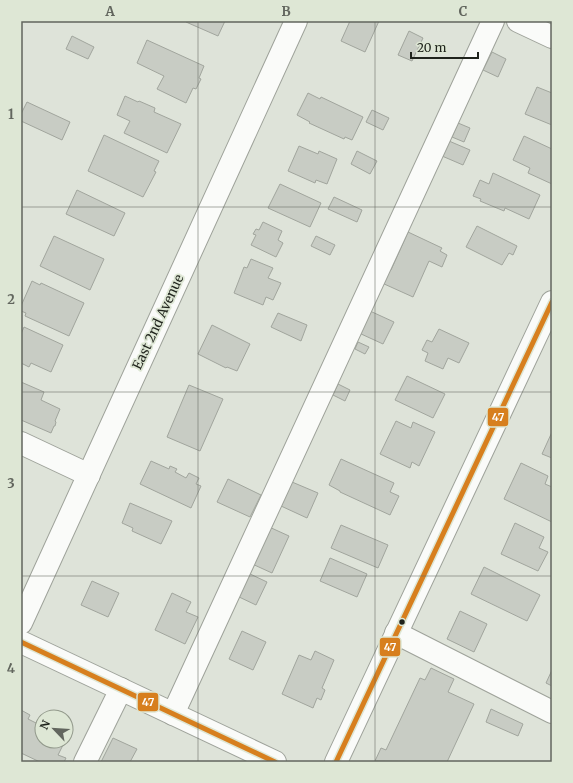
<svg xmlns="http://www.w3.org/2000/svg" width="573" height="783" font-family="Merriweather,serif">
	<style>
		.building { fill: #c8ccc4; stroke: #a1a59d }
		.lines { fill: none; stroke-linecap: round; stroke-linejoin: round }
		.minor-casing { stroke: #9ea29a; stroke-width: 24 }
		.major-casing { stroke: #9ea29a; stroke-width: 24 }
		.minor { stroke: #fafbf9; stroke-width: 22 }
		.major { stroke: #fafbf9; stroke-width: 22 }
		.bus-1-casing { stroke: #dee7d5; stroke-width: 8 }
		.bus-1 { stroke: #d77f1e; stroke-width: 5 }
		.grid { fill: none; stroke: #62665e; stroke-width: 1; stroke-opacity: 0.55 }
		.bus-dot { fill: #1f231c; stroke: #dee7d5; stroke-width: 1.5 }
		.labels { text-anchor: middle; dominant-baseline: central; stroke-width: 3.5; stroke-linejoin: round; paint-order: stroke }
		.street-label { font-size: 13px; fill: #1f231c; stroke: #dee7d5 }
		.line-badge { stroke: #dee7d5; stroke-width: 1.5 }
		.badge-label { font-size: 11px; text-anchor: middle; font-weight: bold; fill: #fff }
		.neatline { fill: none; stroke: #62665e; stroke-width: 1.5 }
		.grid-label { font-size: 13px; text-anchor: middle; font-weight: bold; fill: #62665e }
	</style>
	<rect width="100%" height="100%" fill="#dee3d9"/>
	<g class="building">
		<polygon points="187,21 225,21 218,36 186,22"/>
		<polygon points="350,21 379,21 365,52 341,41"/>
		<polygon points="409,31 423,38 412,61 398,55"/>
		<polygon points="72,36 94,47 88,59 66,49"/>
		<polygon points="147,40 204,66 199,78 201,79 196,89 193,88 186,103 157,89 164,76 137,63"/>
		<polygon points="492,52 506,59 498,77 483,70"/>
		<polygon points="537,87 552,93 552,125 525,114"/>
		<polygon points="308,93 320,99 321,97 363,117 352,140 345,137 344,139 309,123 310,122 297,115"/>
		<polygon points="125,96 138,102 139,101 155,108 154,112 181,124 167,153 124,133 130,121 117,115"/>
		<polygon points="27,102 70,122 62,140 21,121 21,114"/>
		<polygon points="372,110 389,118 383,130 366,122"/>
		<polygon points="458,123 470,128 464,142 452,137"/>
		<polygon points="104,135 159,161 154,171 156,172 143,197 88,171"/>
		<polygon points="524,136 552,149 552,184 528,173 530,168 513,160"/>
		<polygon points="449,141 470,150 463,165 442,156"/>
		<polygon points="299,146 318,154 319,151 337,159 327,184 316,180 315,183 288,171"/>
		<polygon points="357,151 377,161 370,174 351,164"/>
		<polygon points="493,173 540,195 529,219 505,208 504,211 480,201 481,199 473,196 480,180 489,184"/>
		<polygon points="280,184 321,203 310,227 268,208"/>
		<polygon points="77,190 125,213 114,236 66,214"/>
		<polygon points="334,197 362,210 357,222 328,209"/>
		<polygon points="263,222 282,231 278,240 283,243 276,257 251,245 256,235 253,234 256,229 259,230"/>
		<polygon points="477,226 517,246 513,255 509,253 502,265 466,247"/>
		<polygon points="408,232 442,248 440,251 447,255 442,267 429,261 413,297 382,283 388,269 391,270"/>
		<polygon points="54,236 104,259 90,290 40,266"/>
		<polygon points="316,236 335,245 330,255 311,246"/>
		<polygon points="251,259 273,268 268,278 281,283 273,300 266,297 263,305 234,293 244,267 247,268"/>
		<polygon points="32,281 40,285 41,283 84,303 69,336 25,316 26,313 21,311 21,306"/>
		<polygon points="370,311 394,322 383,344 359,333"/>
		<polygon points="278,313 307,325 301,341 271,327"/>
		<polygon points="212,325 250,344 237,371 227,367 226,368 198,354"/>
		<polygon points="24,327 63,345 51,372 31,363 29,367 21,363 21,334"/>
		<polygon points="439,329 469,343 459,363 448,358 443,369 425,361 428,353 422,350 427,340 432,342"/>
		<polygon points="358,342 369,347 365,354 355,349"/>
		<polygon points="407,376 445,394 433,418 395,400"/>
		<polygon points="21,382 44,392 41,400 60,409 55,421 56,422 55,426 54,426 51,433 21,420"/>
		<polygon points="338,384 350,390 345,401 333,395"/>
		<polygon points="189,385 223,399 200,451 167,437"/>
		<polygon points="396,421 411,428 413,422 435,432 419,466 412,462 410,468 380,454"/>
		<polygon points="552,432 552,458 542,454"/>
		<polygon points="341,459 394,483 390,492 399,496 390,515 340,492 340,491 329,485"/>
		<polygon points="151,461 169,469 170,466 177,469 175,472 186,478 189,473 199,478 196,484 201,486 191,508 140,484"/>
		<polygon points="521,463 548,476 545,484 552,487 552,522 504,499"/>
		<polygon points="228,479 261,495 250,517 217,502"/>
		<polygon points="292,482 318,493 307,518 281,506"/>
		<polygon points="130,503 172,521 161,544 132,531 133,528 122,523"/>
		<polygon points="515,523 544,537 539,548 548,552 538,571 501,554"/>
		<polygon points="341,525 388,545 378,568 331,548"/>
		<polygon points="267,526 289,536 272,573 250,563"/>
		<polygon points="330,558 367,574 357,597 320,581"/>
		<polygon points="484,567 540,595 527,621 471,594"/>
		<polygon points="248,573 267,582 256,605 237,596"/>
		<polygon points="92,581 119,593 108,617 81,605"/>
		<polygon points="172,593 191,602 186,612 198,617 185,644 155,630"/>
		<polygon points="460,611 487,624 474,652 447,639"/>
		<polygon points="242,631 266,642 253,670 229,659"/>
		<polygon points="315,651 334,660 322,688 325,690 321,700 317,698 313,708 282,694 299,655 311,660"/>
		<polygon points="431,668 454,679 448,692 474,704 447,762 375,761 381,748 386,750 420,678 425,680"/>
		<polygon points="552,670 552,686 546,683"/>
		<polygon points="491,709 523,724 518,736 486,722"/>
		<polygon points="21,710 30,715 28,719 42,726 42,741 65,741 58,755 66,758 64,762 40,762 21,753"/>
		<polygon points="113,738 137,749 130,762 101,762"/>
	</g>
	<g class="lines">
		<g class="minor-casing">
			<g id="minor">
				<polyline points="518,21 552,37"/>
				<polyline points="21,443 89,475"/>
				<polyline points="21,623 296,21"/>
				<polyline points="396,633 552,712"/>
				<polyline points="173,714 493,21"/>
				<polyline points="85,762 121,689"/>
				<polyline points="336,762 552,302"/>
			</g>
		</g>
		<g class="major-casing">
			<polyline id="major" points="21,642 275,762"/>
		</g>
		<use href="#minor" class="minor"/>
		<use href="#major" class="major"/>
		<g class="bus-1-casing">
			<g id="bus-1">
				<polyline points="21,642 275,762"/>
				<polyline points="336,762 552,302"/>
			</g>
		</g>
		<use href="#bus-1" class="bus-1"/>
	</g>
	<path class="grid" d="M198,21v741M375,21v741M21,207h531M21,392h531M21,576h531"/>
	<circle class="bus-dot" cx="402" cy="622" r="3.5"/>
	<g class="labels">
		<g class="street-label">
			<text transform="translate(158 322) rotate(-65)">East 2nd Avenue</text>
		</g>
	</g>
	<g class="line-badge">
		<rect x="487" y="407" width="22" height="20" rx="4" fill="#d77f1e"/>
		<rect x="379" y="637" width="22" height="20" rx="4" fill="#d77f1e"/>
		<rect x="137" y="692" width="22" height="20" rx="4" fill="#d77f1e"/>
	</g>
	<g class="badge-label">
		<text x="498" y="421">47</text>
		<text x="390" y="651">47</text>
		<text x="148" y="706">47</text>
	</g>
	<rect width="573" height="783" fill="none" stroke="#dee7d5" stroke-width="44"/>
	<g transform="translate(54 729) rotate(295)"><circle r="19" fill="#dee7d5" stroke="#92998b"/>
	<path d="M0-3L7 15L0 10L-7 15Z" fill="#62665e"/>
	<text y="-6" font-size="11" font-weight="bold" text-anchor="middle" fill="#1f231c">N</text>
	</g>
	<path d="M411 52v6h67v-6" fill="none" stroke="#1f231c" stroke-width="2"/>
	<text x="417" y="52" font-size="12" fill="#1f231c" stroke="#dee7d5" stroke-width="3" paint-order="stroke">20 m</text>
	<rect x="22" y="22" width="529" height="739" class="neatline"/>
	<g class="grid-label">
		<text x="110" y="16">A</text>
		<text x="286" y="16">B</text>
		<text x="463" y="16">C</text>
		<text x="11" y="119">1</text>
		<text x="11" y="304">2</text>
		<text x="11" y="488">3</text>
		<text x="11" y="673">4</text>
	</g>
</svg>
